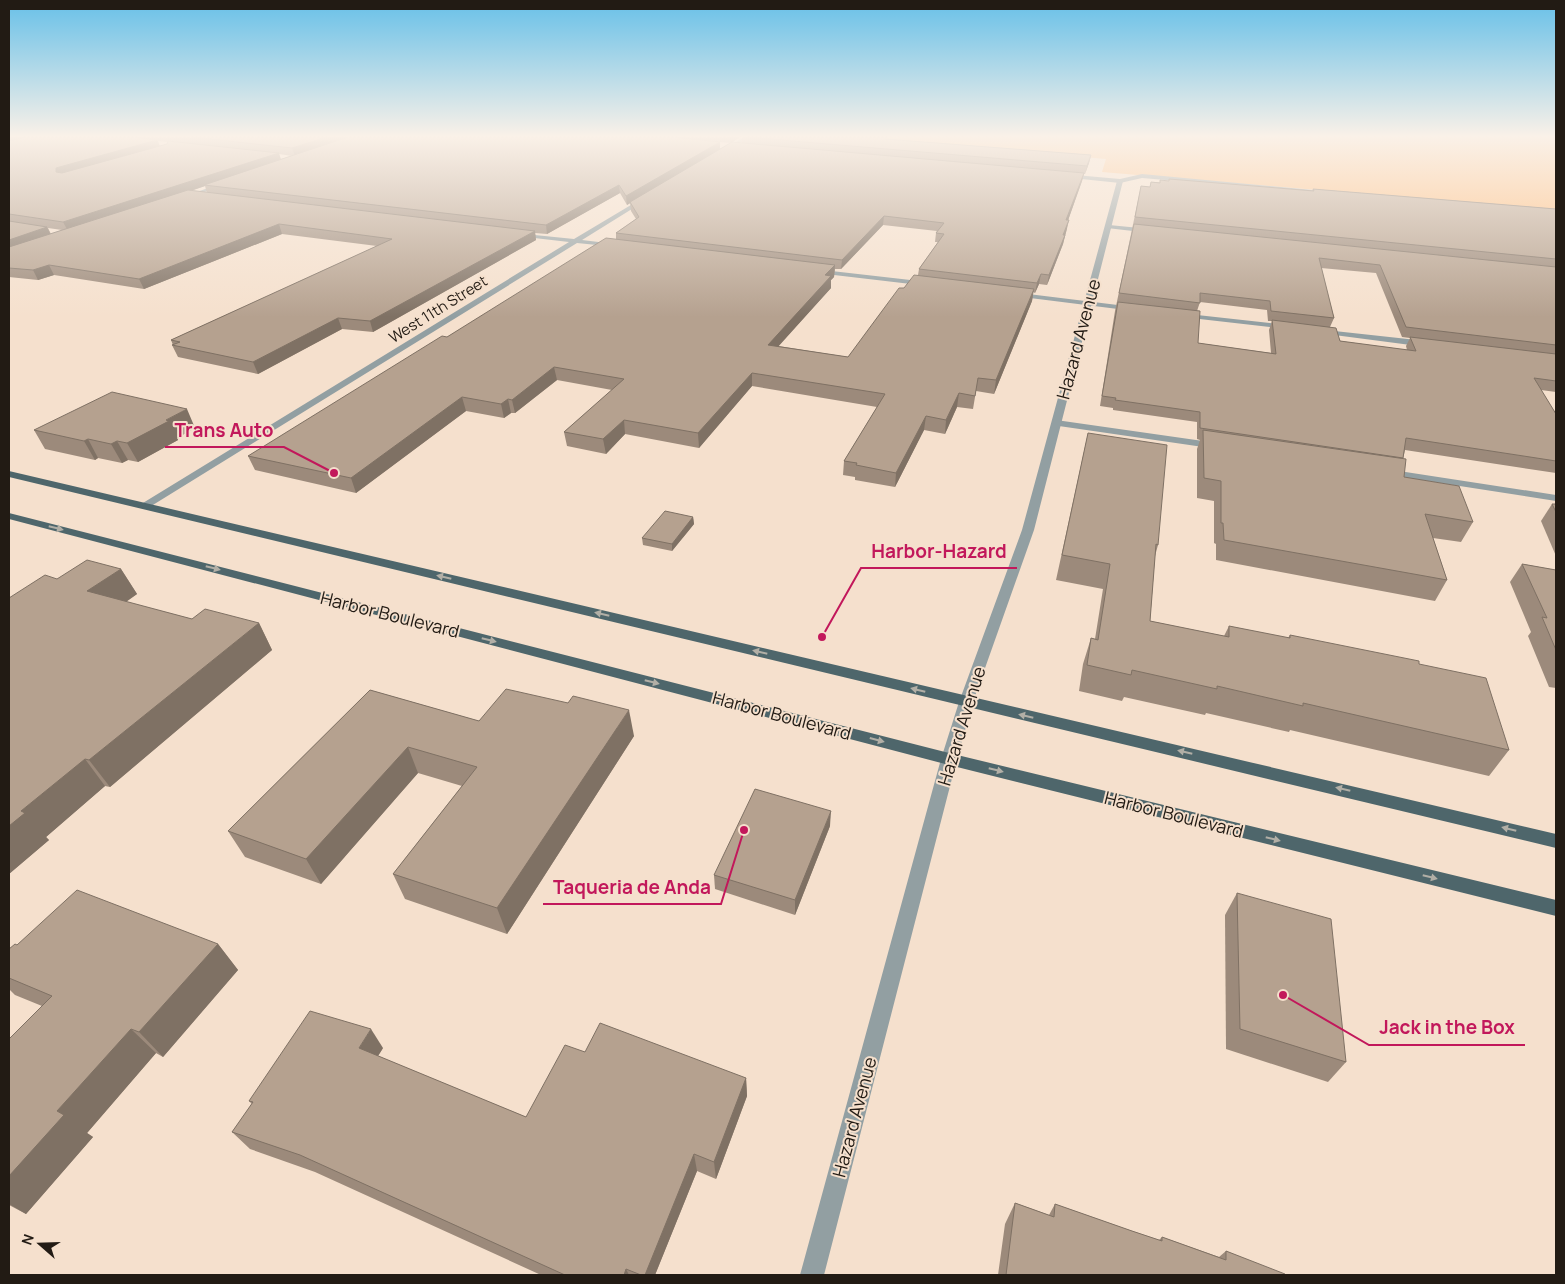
<svg xmlns="http://www.w3.org/2000/svg" width="1565" height="1284" font-family="Manrope,sans-serif">
	<style>
		.green { fill: #febb7a }
		.lines { fill: none; stroke-linecap: round; stroke-linejoin: round }
		.minor { fill: #929fa2; fill-rule: evenodd }
		.tertiary { fill: #929fa2; fill-rule: evenodd }
		.primary { fill: #4e666b; fill-rule: evenodd }
		.wall { fill: #9c8a7b; fill-rule: evenodd }
		.shaded-wall { fill: #7f7164 }
		.building { fill: #b5a18f; stroke: #7f7164 }
		.oneway { fill: #b2afa6 }
		.labels { text-anchor: middle; dominant-baseline: central; stroke-width: 4; stroke-linejoin: round; paint-order: stroke }
		.far-street-label { font-size: 15px; fill: #221b14; stroke: #f5e0cd }
		.street-label { font-size: 18px; fill: #221b14; stroke: #f5e0cd }
		.leader { fill: none; stroke: #c2185b; stroke-width: 2 }
		.callout-dot { fill: #c2185b; stroke: #f5e0cd; stroke-width: 2 }
		.callout-label { font-size: 19px; text-anchor: middle; font-weight: bold; fill: #c2185b; stroke: #f5e0cd; stroke-width: 4; stroke-linejoin: round; paint-order: stroke }
	</style>
	<rect width="100%" height="100%" fill="#f5e0cd"/>
	<polygon class="green" points="852,137 1556,137 1556,210 1102,172 1106,159"/>
	<g class="lines">
		<g class="minor">
			<polygon points="744,137 750,137 725,153 720,152"/>
			<polygon points="1064,174 1120,179 1142,174 1334,192 1331,194 1142,178 1120,183 1062,177"/>
			<polygon points="222,183 227,184 185,199 180,198"/>
			<polygon points="646,196 648,199 582,240 615,244 617,245 617,247 577,243 148,508 144,509 138,506 569,242 517,236 515,235 515,233 574,239"/>
			<polygon points="1109,225 1150,229 1153,231 1150,233 1107,228 1106,227"/>
			<polygon points="814,269 928,282 932,284 928,286 817,273 814,273"/>
			<polygon points="1011,292 1134,307 1138,309 1134,311 1014,296 1010,294"/>
			<polygon points="1179,313 1288,325 1292,327 1288,329 1182,317 1179,317"/>
			<polygon points="1316,329 1426,341 1430,344 1426,347 1319,333 1316,333"/>
			<polygon points="1056,420 1217,443 1222,446 1217,449 1052,425 1052,421"/>
			<polygon points="1386,469 1556,495 1556,501 1382,474 1381,472 1382,470"/>
		</g>
		<polygon class="tertiary" points="1120,179 1123,181 1034,530 973,702 957,759 824,1275 800,1275 941,759 959,702 1022,530 1117,181"/>
		<g class="primary">
			<polygon points="9,471 1556,834 1556,848 9,477"/>
			<polygon points="9,513 949,753 1556,900 1556,916 949,765 9,519"/>
		</g>
	</g>
	<g class="wall">
		<path d="M9,137h731l-9,6 -11,-1v7l22,-6v-6l146,2 203,16 -2,8 -4,11h-1l-2,7 -14,39 -1,9 -2,7 -2,8 -16,41 -8,-1 -4,9 -2,-1 -1,9 -38,93 -18,-3 -3,18 -16,-2 -12,27 -21,-4 -29,57 -40,-7v-3l-12,-2 1,-14 33,-54 -125,-21 -53,62 -74,-14 -19,20 -39,-8 -3,-14 48,-42 -55,-10 -42,33h-4l-7,5 -38,-7 -110,82 -101,-23 -7,-14 199,-119 169,-98v-6l20,-14 -5,-8 -1,-8 -3,2 -7,-12 -73,41 -12,-1 1,7 -163,92 -31,-3 -84,45 -80,-17 -6,-12h1l-2,-5 206,-94 -95,-12 -138,55 -90,-14 -16,5 -29,-3zM158,141l10,1 -1,2 -7,2zM279,154l13,2 -11,3zM205,186l2,7 -16,-2zM883,225l54,6 -1,2 -1,9h3l-19,27 -1,6 -14,13 -56,69 -70,-11 53,-58v-8l3,-3 1,-8h6zM48,228l14,2 -11,4z"/>
		<path d="M1151,182l161,9 1,-2 243,20v183l-15,-2 15,24v59l-151,-23 -2,9 1,18 69,45 -12,20 -28,-4 14,42 -12,21 -219,-41v-16l-2,-1v-42l-17,-3v-49l3,-9 -3,-1v-17l-84,-12v-2l-13,-2 15,-95 26,-125 9,1zM1321,268l55,5 26,64 8,1 -4,8 1,4 -67,-9 -10,-14 4,-9zM1200,302l67,8 1,11h4l-3,9 2,23 -73,-10 -1,-32z"/>
		<polygon points="195,428 177,438 178,440 138,462 128,460 122,463 98,458 95,460 45,449 34,430"/>
		<polygon points="1088,433 1158,545 1155,556 1150,621 1224,636 1229,626 1288,638 1290,635 1419,664 1509,750 1489,776 1290,730 1289,732 1206,713 1205,715 1124,697 1122,701 1079,691 1083,664 1091,638 1095,639 1103,589 1056,580"/>
		<polygon points="1552,504 1556,504 1556,556 1541,521"/>
		<polygon points="693,517 694,524 672,551 643,545 642,538"/>
		<polygon points="1522,564 1556,570 1556,688 1549,687 1528,636 1531,632 1510,582"/>
		<polygon points="121,569 137,594 126,602 192,619 259,623 272,650 110,787 105,786 46,837 49,840 9,874 9,598 57,579"/>
		<polygon points="370,690 479,721 568,703 634,736 507,934 405,899 393,874 462,786 418,773 321,884 245,857 228,831"/>
		<polygon points="830,826 795,915 715,889 714,875"/>
		<polygon points="1237,893 1346,1062 1328,1082 1226,1049 1225,915"/>
		<polygon points="218,944 238,970 163,1057 156,1053 87,1133 93,1137 26,1214 9,1205 9,1039 42,1006 15,995 9,989 9,949 17,945"/>
		<polygon points="383,1048 378,1056 526,1117 585,1052 746,1078 747,1096 716,1179 697,1171 655,1275 541,1275 315,1172 250,1149 232,1132 252,1104 249,1101"/>
		<polygon points="1015,1203 1049,1215 1055,1204 1132,1231 1159,1240 1162,1237 1219,1257 1226,1251 1285,1275 998,1275 1005,1224"/>
	</g>
	<g class="shaded-wall">
		<polygon points="9,137 33,137 9,144"/>
		<polygon points="327,137 352,137 295,156 292,148"/>
		<polygon points="730,137 740,137 731,143"/>
		<polygon points="157,140 160,147 59,176 56,172 56,168"/>
		<polygon points="720,142 720,149 627,205 626,196"/>
		<polygon points="279,153 281,161 204,185 205,186 68,231 63,222"/>
		<polygon points="1091,155 1089,163 1085,174 1087,166"/>
		<polygon points="1084,173 1082,181 1065,229 1066,220"/>
		<polygon points="619,185 620,193 547,234 546,225"/>
		<polygon points="884,216 883,225 841,269 842,260"/>
		<polygon points="1069,220 1063,244 1047,285 1049,275"/>
		<polygon points="279,224 282,234 144,289 139,279"/>
		<polygon points="47,227 52,237 9,251 9,240"/>
		<polygon points="535,231 536,240 373,332 370,321"/>
		<polygon points="49,265 54,275 38,280 33,270"/>
		<polygon points="835,265 834,277 831,280 831,288 768,358 768,345 825,275"/>
		<polygon points="1041,274 1039,284 1035,293 1037,283"/>
		<polygon points="1034,289 1032,301 994,394 996,380"/>
		<polygon points="338,318 342,329 258,374 253,362"/>
		<polygon points="554,367 557,380 515,413 512,400"/>
		<polygon points="752,373 752,386 699,448 698,433"/>
		<polygon points="959,393 957,407 945,434 946,420"/>
		<polygon points="462,397 466,411 356,493 351,478"/>
		<polygon points="508,399 511,413 504,418 501,404"/>
		<polygon points="187,409 195,428 177,438 178,440 138,462 127,443 166,420"/>
		<polygon points="926,416 924,430 895,487 896,473"/>
		<polygon points="624,420 625,434 606,454 603,439"/>
		<polygon points="88,439 98,458 95,460 84,441"/>
		<polygon points="117,441 128,460 122,463 111,444"/>
		<polygon points="693,517 694,524 672,551 672,544"/>
		<polygon points="121,569 137,594 104,617 87,591"/>
		<polygon points="259,623 272,650 110,787 89,760"/>
		<polygon points="629,710 634,736 507,934 497,908"/>
		<polygon points="408,747 418,773 321,884 306,859"/>
		<polygon points="85,759 105,786 46,837 49,840 9,874 9,826 21,811"/>
		<polygon points="831,811 830,826 795,915 795,900"/>
		<polygon points="218,944 238,970 163,1057 139,1032"/>
		<polygon points="131,1029 156,1053 87,1133 93,1137 26,1214 9,1204 9,1176 57,1111"/>
		<polygon points="371,1029 383,1048 371,1067 359,1048"/>
		<polygon points="746,1078 747,1096 716,1179 714,1162"/>
		<polygon points="694,1154 697,1171 655,1275 645,1275"/>
		<polygon points="626,1269 629,1275 624,1275"/>
	</g>
	<g class="building">
		<polygon points="24,137 136,137 157,140 56,168 56,172 62,173 167,144 168,141 279,153 63,222 9,214 9,141"/>
		<polygon points="191,137 327,137 292,148"/>
		<polygon points="348,137 675,137 720,142 626,196 619,185 546,225 204,185"/>
		<polygon points="745,137 887,137 885,139 1091,155 1087,166"/>
		<polygon points="732,142 1084,173 1066,220 1069,220 1063,235 1065,235 1049,275 1041,274 1037,283 919,269 944,234 936,233 944,223 884,216 842,260 616,233 639,217 630,202"/>
		<polygon points="1169,179 1314,191 1313,189 1325,190 1556,209 1556,259 1135,217 1141,186 1150,187 1151,182 1160,183 1160,180 1169,181"/>
		<polygon points="188,190 535,231 370,321 338,318 253,362 172,345 180,342 171,340 392,239 279,224 139,279 49,265 33,270 9,268 9,247"/>
		<polygon points="9,221 47,227 9,240"/>
		<polygon points="1134,224 1556,267 1556,345 1406,327 1380,265 1319,258 1334,318 1271,311 1270,301 1200,293 1200,303 1119,293"/>
		<polygon points="606,238 835,265 825,275 831,276 768,345 848,357 899,288 904,288 914,275 1034,289 996,380 978,378 975,396 959,393 946,420 926,416 896,473 856,465 857,463 844,461 885,394 752,373 698,433 624,420 603,439 564,432 624,379 554,367 512,400 508,399 501,404 462,397 351,478 248,456 442,336 447,337"/>
		<polygon points="1118,302 1200,311 1198,343 1276,354 1272,320 1336,328 1340,341 1416,351 1410,337 1556,354 1556,381 1534,378 1556,414 1556,461 1406,438 1403,458 1200,428 1200,412 1115,400 1116,398 1102,396"/>
		<polygon points="112,392 187,409 166,420 169,421 127,443 117,441 111,444 88,439 84,441 34,430"/>
		<polygon points="1203,430 1406,459 1404,477 1459,486 1473,522 1425,514 1447,580 1224,540 1223,523 1221,523 1221,481 1204,478"/>
		<polygon points="1088,433 1167,445 1158,545 1156,544 1150,621 1229,637 1229,626 1290,638 1290,635 1419,661 1419,664 1486,678 1509,750 1303,703 1303,706 1217,686 1217,689 1132,670 1131,675 1087,665 1091,638 1098,640 1110,564 1062,555"/>
		<polygon points="1552,504 1556,504 1556,512"/>
		<polygon points="665,511 693,517 672,544 642,538"/>
		<polygon points="87,560 121,569 87,591 192,619 205,609 259,623 89,760 85,759 21,811 25,813 9,826 9,598 45,575 57,579"/>
		<polygon points="1522,564 1556,570 1556,650 1542,617 1547,618"/>
		<polygon points="506,689 568,703 573,696 629,710 497,908 393,874 477,767 408,747 306,859 228,831 370,690 479,721"/>
		<polygon points="755,789 831,811 795,900 714,875"/>
		<polygon points="77,890 218,944 139,1032 131,1029 57,1111 64,1115 9,1176 9,1039 52,996 9,978 9,949 15,944 17,945"/>
		<polygon points="1237,893 1331,919 1346,1062 1240,1029"/>
		<polygon points="310,1011 371,1029 359,1048 526,1117 565,1045 585,1052 600,1023 746,1078 714,1162 694,1154 645,1275 641,1275 626,1269 624,1275 565,1275 300,1155 232,1132 253,1102 249,1101"/>
		<polygon points="1015,1203 1054,1217 1055,1204 1132,1231 1162,1241 1162,1237 1226,1260 1226,1251 1285,1274 1285,1275 1006,1275"/>
	</g>
	<defs><path id="oneway-solid" d="M-6-.8H1V-3.2L6.5 0L1 3.2V.8H-6Z" transform="scale(1.25)"/></defs>
	<g class="oneway">
		<use href="#oneway-solid" transform="translate(56 528) rotate(14)"/>
		<use href="#oneway-solid" transform="translate(213 568) rotate(14)"/>
		<use href="#oneway-solid" transform="translate(444 577) rotate(-167)"/>
		<use href="#oneway-solid" transform="translate(602 614) rotate(-167)"/>
		<use href="#oneway-solid" transform="translate(489 640) rotate(14)"/>
		<use href="#oneway-solid" transform="translate(760 652) rotate(-167)"/>
		<use href="#oneway-solid" transform="translate(652 682) rotate(14)"/>
		<use href="#oneway-solid" transform="translate(918 690) rotate(-166)"/>
		<use href="#oneway-solid" transform="translate(1026 716) rotate(-167)"/>
		<use href="#oneway-solid" transform="translate(877 740) rotate(15)"/>
		<use href="#oneway-solid" transform="translate(1185 752) rotate(-167)"/>
		<use href="#oneway-solid" transform="translate(996 770) rotate(14)"/>
		<use href="#oneway-solid" transform="translate(1343 789) rotate(-167)"/>
		<use href="#oneway-solid" transform="translate(1509 829) rotate(-166)"/>
		<use href="#oneway-solid" transform="translate(1273 839) rotate(14)"/>
		<use href="#oneway-solid" transform="translate(1430 877) rotate(14)"/>
	</g>
	<linearGradient id="sky" x2="0" y2="1"><stop stop-color="#67c0e8"/><stop offset="0.43" stop-color="#faf1e8"/><stop offset="1" stop-color="#faf1e8" stop-opacity="0"/></linearGradient>
	<rect width="1565" height="317" fill="url(#sky)"/>
	<g class="labels">
		<g class="far-street-label">
			<text transform="translate(438 309) rotate(-32)">West 11th Street</text>
		</g>
		<g class="street-label">
			<text transform="translate(1078 339) rotate(-75)">Hazard Avenue</text>
			<text transform="translate(390 614) rotate(14)">Harbor Boulevard</text>
			<text transform="translate(782 715) rotate(15)">Harbor Boulevard</text>
			<text transform="translate(961 726) rotate(-73)">Hazard Avenue</text>
			<text transform="translate(1174 814) rotate(14)">Harbor Boulevard</text>
			<text transform="translate(854 1117) rotate(-75)">Hazard Avenue</text>
		</g>
	</g>
	<path class="leader" d="M334 473L284 447H165M822 637L861 568H1017M744 830L721 904H543M1283 995L1369 1045H1525"/>
	<g class="callout-dot">
		<circle cx="334" cy="473" r="5"/>
		<circle cx="822" cy="637" r="5"/>
		<circle cx="744" cy="830" r="5"/>
		<circle cx="1283" cy="995" r="5"/>
	</g>
	<g class="callout-label">
		<text x="224" y="437">Trans Auto</text>
		<text x="939" y="558">Harbor-Hazard</text>
		<text x="632" y="894">Taqueria de Anda</text>
		<text x="1447" y="1034">Jack in the Box</text>
	</g>
	<rect width="1565" height="1284" fill="none" stroke="#221b14" stroke-width="20"/>
	<g transform="translate(40 1244) rotate(290)" stroke="#f5e0cd" stroke-width="4" paint-order="stroke">
	<path d="M0-4L9 19L0 12L-9 19Z" fill="#221b14"/>
	<text y="-8" font-size="14" font-weight="bold" text-anchor="middle" fill="#221b14">N</text>
	</g>
</svg>
